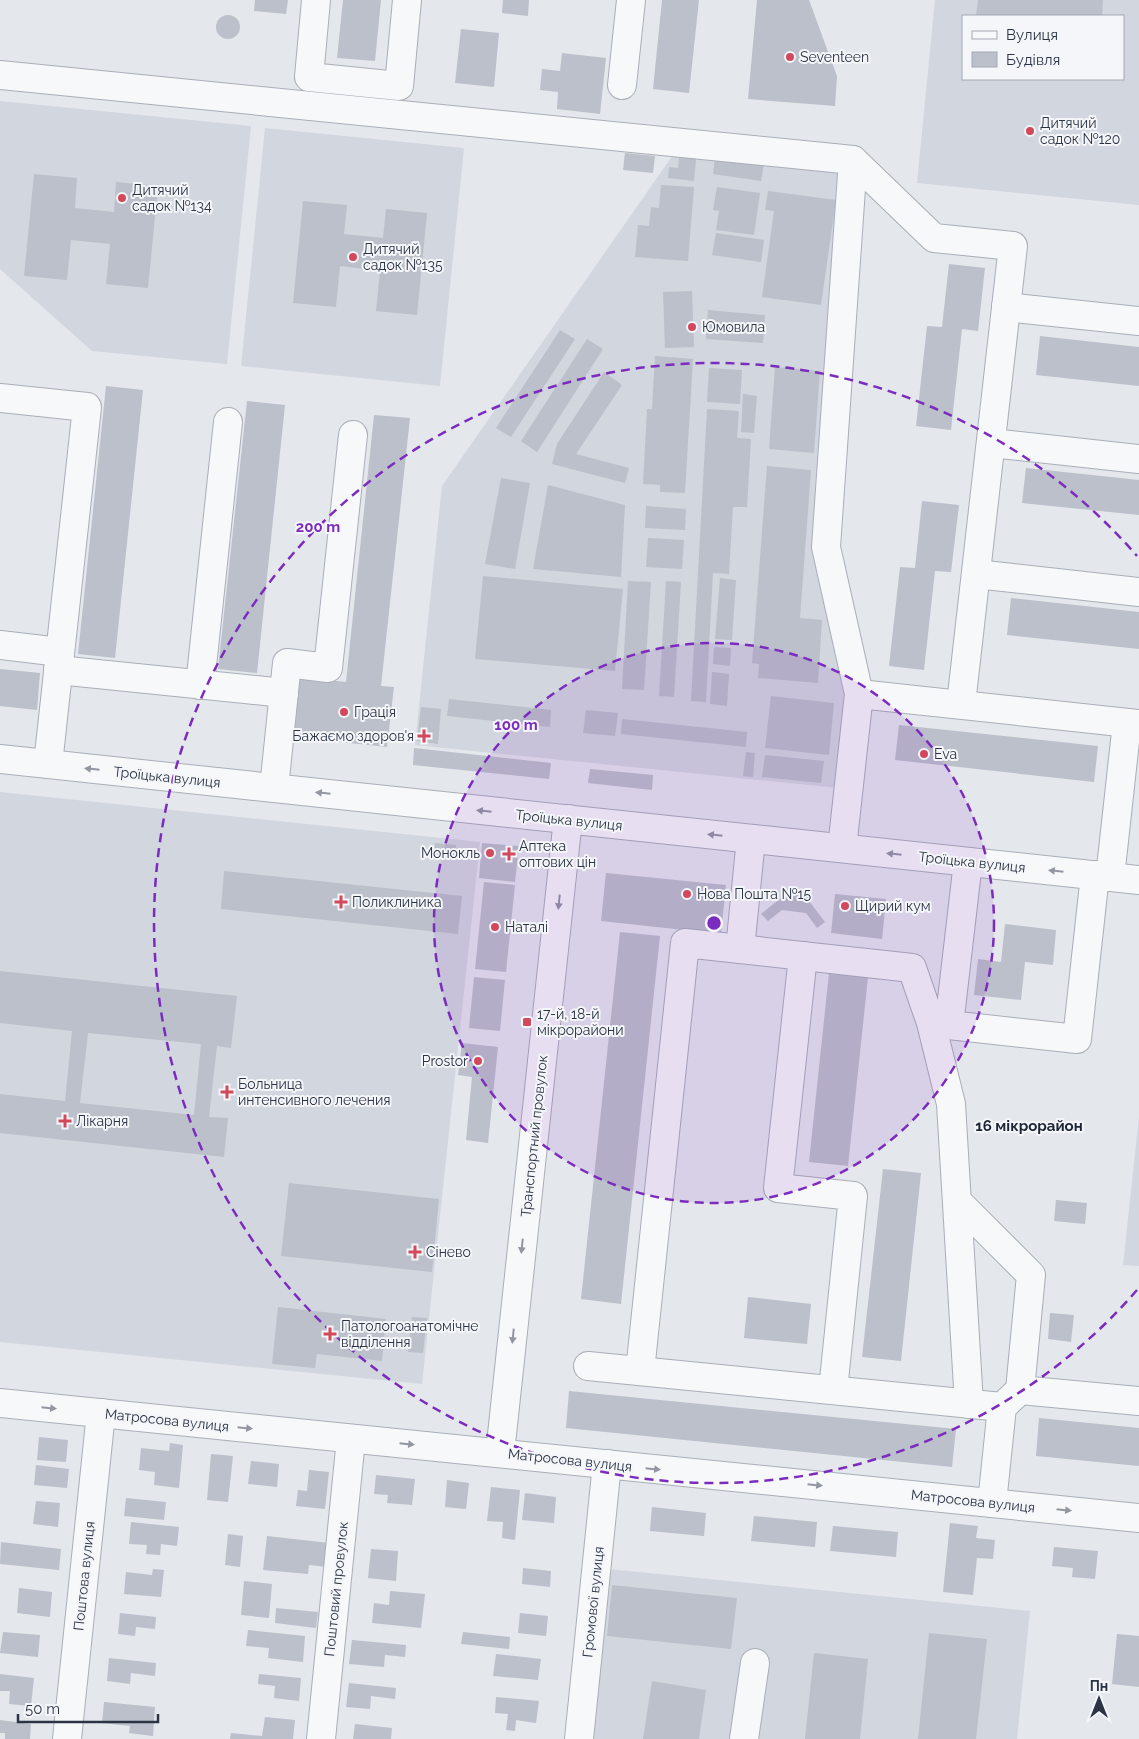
<svg xmlns="http://www.w3.org/2000/svg" width="1139" height="1739" font-family="Raleway,sans-serif">
	<style>
		.built { fill: #d2d6de; fill-rule: evenodd }
		.building { fill: #bbc0ca; fill-rule: evenodd }
		.lines { fill: none; stroke-linecap: round; stroke-linejoin: round }
		.minor-casing { stroke: #a9aeb7; stroke-width: 30 }
		.minor { stroke: #f7f8fa; stroke-width: 28 }
		.oneway { fill: #9196a0 }
		.ring { fill: none; stroke: #7b2cbf; stroke-width: 2.5; stroke-dasharray: 9 6 }
		.poi-dot { fill: #d1495b; stroke: #f4f6f9; stroke-width: 2 }
		.labels { text-anchor: middle; dominant-baseline: central; stroke-width: 4; stroke-linejoin: round; paint-order: stroke }
		.poi-label { font-size: 14px; fill: #2b3445; stroke: #f4f6f9; text-anchor: start }
		.street-label { font-size: 14px; fill: #2b3445; stroke: #f4f6f9 }
		.neighbourhood-label { font-size: 15px; font-weight: bold; fill: #1d2536; stroke: #f4f6f9 }
		.centre { fill: #7b2cbf; stroke: #f4f6f9; stroke-width: 2.5 }
		.ring-label { font-size: 15px; text-anchor: middle; font-weight: bold; fill: #7b2cbf; stroke: #f4f6f9; stroke-width: 4; stroke-linejoin: round; paint-order: stroke }
	</style>
	<rect width="100%" height="100%" fill="#e4e7ec"/>
	<g class="built">
		<path d="M935,0h204v205l-222,-22zM963,16h160v63h-160z"/>
		<polygon points="0,101 251,126 227,364 92,351 0,269"/>
		<polygon points="265,128 464,148 440,386 241,366"/>
		<polygon points="675,152 841,167 815,551 849,695 839,788 415,745 442,486"/>
		<polygon points="0,792 480,842 422,1384 0,1342"/>
		<polygon points="1139,1117 1139,1266 1123,1265"/>
		<polygon points="608,1569 1030,1611 1017,1739 590,1739"/>
	</g>
	<g class="building">
		<polygon points="255,0 288,0 286,14 254,11"/>
		<polygon points="343,0 381,0 375,61 337,58"/>
		<polygon points="503,0 529,0 528,16 502,13"/>
		<polygon points="662,0 699,0 689,93 653,89"/>
		<polygon points="757,0 809,0 837,76 835,106 748,99"/>
		<polygon points="978,0 1103,0 1102,16 976,16"/>
		<circle cx="228" cy="27" r="12"/>
		<polygon points="461,29 499,33 494,87 455,83"/>
		<polygon points="562,53 606,58 600,114 557,109 558,92 540,90 542,69 560,71"/>
		<polygon points="625,153 655,156 653,173 623,170"/>
		<polygon points="715,157 764,164 761,181 713,174"/>
		<polygon points="679,158 696,159 694,181 668,178 669,167 678,168"/>
		<polygon points="34,174 77,178 75,208 114,212 116,182 158,186 148,288 106,284 110,244 71,240 67,280 24,276"/>
		<polygon points="661,185 694,187 688,261 635,257 638,225 649,226 651,207 659,208"/>
		<polygon points="717,187 760,193 754,235 716,230 719,211 713,210"/>
		<polygon points="768,191 836,200 821,305 762,297 774,211 765,210"/>
		<polygon points="303,201 347,205 344,234 383,238 386,209 427,213 417,315 376,311 380,271 340,266 336,307 293,303"/>
		<polygon points="716,233 764,240 761,262 712,255"/>
		<polygon points="949,264 985,268 978,331 962,329 951,430 916,426 927,326 942,327"/>
		<polygon points="692,291 694,347 665,348 663,292"/>
		<polygon points="708,310 765,315 763,343 706,339"/>
		<polygon points="560,330 575,339 511,437 496,428"/>
		<polygon points="1040,336 1139,347 1139,386 1036,375"/>
		<polygon points="587,339 603,349 537,452 521,441"/>
		<polygon points="655,356 693,359 685,493 660,492 660,485 643,484 647,409 652,409"/>
		<polygon points="775,367 820,371 814,453 769,449"/>
		<polygon points="709,368 742,370 740,404 707,402"/>
		<polygon points="604,372 622,385 576,454 629,468 625,483 552,464 557,444"/>
		<polygon points="106,386 143,390 115,658 78,654"/>
		<polygon points="743,394 757,396 754,433 741,432"/>
		<polygon points="247,401 285,405 257,673 218,669"/>
		<polygon points="707,409 739,411 737,438 751,439 747,507 733,507 729,574 713,573 706,702 691,701"/>
		<polygon points="374,415 410,418 381,686 394,687 387,747 294,737 300,677 346,682"/>
		<polygon points="767,466 811,470 800,618 822,620 818,683 758,678 759,664 752,663"/>
		<polygon points="1026,468 1139,480 1139,515 1022,503"/>
		<polygon points="501,478 530,483 515,569 485,564"/>
		<polygon points="548,485 625,505 621,577 533,569"/>
		<polygon points="922,501 959,505 951,572 935,571 924,670 889,666 900,567 915,568"/>
		<polygon points="646,506 686,509 685,530 645,528"/>
		<polygon points="648,538 684,540 682,569 646,567"/>
		<polygon points="483,576 623,589 615,671 475,659"/>
		<polygon points="720,578 736,580 732,640 715,639"/>
		<polygon points="628,581 651,582 644,690 622,689"/>
		<polygon points="666,581 681,582 674,697 659,696"/>
		<polygon points="1011,598 1139,612 1139,649 1007,635"/>
		<polygon points="714,647 731,648 730,666 713,664"/>
		<polygon points="0,669 40,673 37,710 0,706"/>
		<polygon points="712,672 729,674 727,706 710,704"/>
		<polygon points="771,696 834,703 829,755 765,748"/>
		<polygon points="449,699 551,710 550,727 447,716"/>
		<polygon points="421,707 441,709 438,744 417,741"/>
		<polygon points="586,710 618,713 615,736 583,733"/>
		<polygon points="622,719 747,732 746,747 621,734"/>
		<polygon points="899,725 1098,746 1094,782 895,760"/>
		<polygon points="414,748 551,763 549,779 413,765"/>
		<polygon points="746,752 755,753 753,777 743,776"/>
		<polygon points="765,755 824,761 821,783 762,777"/>
		<polygon points="590,769 653,775 652,790 588,783"/>
		<polygon points="435,843 456,845 455,855 434,853"/>
		<polygon points="482,843 519,846 515,882 479,878"/>
		<polygon points="224,871 462,896 458,934 221,909"/>
		<polygon points="606,873 726,885 721,934 601,921"/>
		<polygon points="484,882 515,885 506,972 475,969"/>
		<polygon points="783,889 810,892 809,901 825,922 817,928 806,913 782,910 768,921 761,914 782,897"/>
		<polygon points="835,894 886,899 882,939 831,933"/>
		<polygon points="1005,924 1056,930 1053,965 1025,962 1021,1000 974,995 978,959 1001,962"/>
		<polygon points="620,932 660,936 621,1304 581,1299"/>
		<path d="M0,971l237,25 -6,52 -14,-2 -8,71 19,1 -4,39 -224,-24v-39l65,7 7,-70 -72,-8zM88,1033l113,11 -7,71 -114,-12z"/>
		<polygon points="829,973 868,977 848,1166 809,1162"/>
		<polygon points="474,977 505,980 500,1031 469,1028"/>
		<polygon points="462,1043 498,1047 488,1143 466,1140 472,1077 458,1075"/>
		<polygon points="883,1169 921,1173 901,1361 862,1357"/>
		<polygon points="289,1183 439,1199 432,1272 281,1256"/>
		<polygon points="1056,1200 1087,1203 1085,1224 1054,1221"/>
		<polygon points="748,1297 811,1304 807,1344 744,1338"/>
		<polygon points="278,1307 386,1319 382,1361 317,1354 315,1368 272,1364"/>
		<polygon points="1050,1313 1074,1315 1071,1342 1048,1339"/>
		<polygon points="412,1317 427,1318 423,1353 408,1352"/>
		<polygon points="569,1391 956,1429 952,1467 566,1428"/>
		<polygon points="1039,1418 1139,1428 1139,1466 1036,1456"/>
		<polygon points="39,1437 68,1440 66,1462 37,1460"/>
		<polygon points="170,1443 183,1445 179,1488 154,1485 155,1472 139,1470 141,1448 169,1451"/>
		<polygon points="211,1454 233,1456 228,1502 207,1500"/>
		<polygon points="251,1461 279,1464 277,1487 248,1484"/>
		<polygon points="36,1465 69,1469 67,1488 34,1485"/>
		<polygon points="309,1470 329,1472 325,1509 296,1506 298,1490 307,1491"/>
		<polygon points="376,1475 415,1479 412,1505 387,1503 388,1495 374,1494"/>
		<polygon points="447,1480 469,1483 466,1509 445,1507"/>
		<polygon points="491,1487 520,1490 515,1540 502,1538 503,1522 487,1521"/>
		<polygon points="525,1493 556,1497 554,1523 522,1520"/>
		<polygon points="126,1498 166,1502 164,1520 124,1516"/>
		<polygon points="36,1501 60,1503 58,1527 33,1524"/>
		<polygon points="652,1507 706,1513 704,1536 650,1531"/>
		<polygon points="754,1516 817,1522 815,1547 751,1541"/>
		<polygon points="131,1522 179,1527 177,1546 161,1544 160,1555 146,1554 147,1545 129,1544"/>
		<polygon points="950,1523 978,1526 976,1538 995,1540 993,1559 977,1558 973,1595 943,1592"/>
		<polygon points="833,1526 898,1532 896,1557 830,1551"/>
		<polygon points="228,1534 243,1536 240,1567 225,1565"/>
		<polygon points="267,1536 329,1543 327,1567 309,1565 308,1574 263,1570"/>
		<polygon points="1,1542 61,1549 59,1570 0,1564"/>
		<polygon points="1054,1547 1098,1551 1095,1579 1072,1577 1073,1568 1052,1566"/>
		<polygon points="371,1549 398,1551 396,1581 368,1578"/>
		<polygon points="523,1568 551,1571 550,1587 522,1584"/>
		<polygon points="153,1569 164,1570 161,1597 124,1594 126,1572 152,1575"/>
		<polygon points="244,1581 272,1584 269,1618 241,1615"/>
		<polygon points="612,1585 737,1598 731,1649 607,1636"/>
		<polygon points="19,1588 52,1592 50,1617 17,1613"/>
		<polygon points="390,1591 425,1594 421,1628 372,1623 374,1603 389,1605"/>
		<polygon points="276,1608 318,1612 316,1628 275,1623"/>
		<polygon points="120,1613 156,1617 155,1629 136,1627 135,1636 118,1634"/>
		<polygon points="520,1613 548,1616 546,1636 518,1633"/>
		<polygon points="248,1630 305,1636 303,1662 268,1658 269,1648 246,1646"/>
		<polygon points="3,1632 40,1635 38,1657 0,1653"/>
		<polygon points="463,1632 510,1637 509,1649 461,1644"/>
		<polygon points="929,1633 987,1639 976,1739 918,1739"/>
		<polygon points="1117,1634 1139,1636 1139,1687 1112,1684"/>
		<polygon points="352,1640 406,1645 405,1657 385,1655 384,1667 349,1664"/>
		<polygon points="814,1653 868,1659 860,1739 805,1739"/>
		<polygon points="496,1654 541,1659 538,1680 493,1676"/>
		<polygon points="109,1658 156,1663 155,1676 131,1673 130,1684 107,1681"/>
		<polygon points="0,1674 34,1678 31,1706 9,1704 10,1691 0,1691"/>
		<polygon points="259,1674 301,1678 299,1701 274,1698 275,1686 258,1684"/>
		<polygon points="652,1681 706,1690 699,1739 643,1739"/>
		<polygon points="349,1683 396,1688 395,1699 371,1696 370,1709 346,1707"/>
		<polygon points="496,1697 539,1701 536,1723 516,1720 515,1731 506,1730 508,1714 495,1713"/>
		<polygon points="104,1702 155,1707 153,1736 129,1733 130,1726 102,1723"/>
		<polygon points="265,1717 295,1720 293,1739 230,1739 231,1733 262,1736"/>
		<polygon points="0,1720 31,1724 30,1739 5,1739 5,1733 0,1733"/>
		<polygon points="355,1724 392,1728 391,1739 353,1739"/>
	</g>
	<g class="lines">
		<g class="minor-casing">
			<g id="minor">
				<polyline points="316,0 309,77 399,86 407,0"/>
				<polyline points="0,75 853,160 934,238 1013,246 961,704"/>
				<polyline points="622,85 631,0"/>
				<polyline points="1006,307 1139,321"/>
				<polyline points="0,398 87,407 48,764"/>
				<polyline points="991,443 1139,459"/>
				<polyline points="976,574 1139,592"/>
				<polyline points="0,645 60,652"/>
				<polyline points="58,670 284,693"/>
				<polyline points="200,685 228,422"/>
				<polyline points="859,694 1139,724"/>
				<polyline points="0,759 1139,880"/>
				<polyline points="274,788 287,663 328,668 353,435"/>
				<polyline points="842,848 859,694 826,547 853,160"/>
				<polyline points="968,862 949,1025 1077,1039 1095,875"/>
				<polyline points="1110,877 1127,723"/>
				<polyline points="740,949 751,839"/>
				<polyline points="803,956 778,1188 853,1196 833,1390"/>
				<polyline points="957,1201 1031,1275 1020,1390 1002,1407 992,1503"/>
				<polyline points="588,1366 1002,1407"/>
				<polyline points="640,1371 685,943 912,968 931,1023 951,1104 969,1404"/>
				<polyline points="1020,1390 1139,1401"/>
				<polyline points="0,1403 1139,1518"/>
				<polyline points="500,1453 568,819"/>
				<polyline points="67,1739 101,1413"/>
				<polyline points="321,1739 351,1439"/>
				<polyline points="579,1739 607,1464"/>
				<polyline points="744,1739 755,1663"/>
			</g>
		</g>
		<use href="#minor" class="minor"/>
	</g>
	<defs><path id="oneway-solid" d="M-6-.8H1V-3.2L6.5 0L1 3.2V.8H-6Z" transform="scale(1.25)"/></defs>
	<g class="oneway">
		<use href="#oneway-solid" transform="translate(92 769) rotate(-174)"/>
		<use href="#oneway-solid" transform="translate(323 793) rotate(-174)"/>
		<use href="#oneway-solid" transform="translate(484 811) rotate(-174)"/>
		<use href="#oneway-solid" transform="translate(715 835) rotate(-174)"/>
		<use href="#oneway-solid" transform="translate(894 854) rotate(-174)"/>
		<use href="#oneway-solid" transform="translate(1056 871) rotate(-174)"/>
		<use href="#oneway-solid" transform="translate(559 902) rotate(96)"/>
		<use href="#oneway-solid" transform="translate(522 1246) rotate(96)"/>
		<use href="#oneway-solid" transform="translate(513 1336) rotate(96)"/>
		<use href="#oneway-solid" transform="translate(49 1408) rotate(6)"/>
		<use href="#oneway-solid" transform="translate(245 1428) rotate(6)"/>
		<use href="#oneway-solid" transform="translate(407 1444) rotate(6)"/>
		<use href="#oneway-solid" transform="translate(653 1469) rotate(6)"/>
		<use href="#oneway-solid" transform="translate(815 1485) rotate(6)"/>
		<use href="#oneway-solid" transform="translate(1064 1510) rotate(6)"/>
	</g>
	<circle cx="714" cy="923" r="280" fill="#7b2cbf" fill-opacity=".12"/>
	<g class="ring">
		<circle cx="714" cy="923" r="280"/>
		<path d="M1137 1290A560 560 0 1 1 1137 556"/>
	</g>
	<g class="poi-dot">
		<circle cx="790" cy="57" r="5"/>
		<circle cx="1030" cy="131" r="5"/>
		<circle cx="122" cy="198" r="5"/>
		<circle cx="353" cy="257" r="5"/>
		<circle cx="692" cy="327" r="5"/>
		<circle cx="344" cy="712" r="5"/>
		<path d="M421.5 728.5h5v5h5v5h-5v5h-5v-5h-5v-5h5z"/>
		<circle cx="924" cy="754" r="5"/>
		<circle cx="490" cy="853" r="5"/>
		<path d="M506.5 846.5h5v5h5v5h-5v5h-5v-5h-5v-5h5z"/>
		<circle cx="687" cy="894" r="5"/>
		<path d="M338.5 894.5h5v5h5v5h-5v5h-5v-5h-5v-5h5z"/>
		<circle cx="845" cy="906" r="5"/>
		<circle cx="495" cy="927" r="5"/>
		<rect x="522" y="1017" width="10" height="10" rx="2.5"/>
		<circle cx="478" cy="1061" r="5"/>
		<path d="M224.5 1084.5h5v5h5v5h-5v5h-5v-5h-5v-5h5z"/>
		<path d="M62.5 1113.5h5v5h5v5h-5v5h-5v-5h-5v-5h5z"/>
		<path d="M412.5 1244.5h5v5h5v5h-5v5h-5v-5h-5v-5h5z"/>
		<path d="M327.5 1326.5h5v5h5v5h-5v5h-5v-5h-5v-5h5z"/>
	</g>
	<g class="labels">
		<g class="poi-label">
			<text x="800" y="57">Seventeen</text>
			<text x="1040" y="123">Дитячий<tspan x="1040" dy="16">садок №120</tspan></text>
			<text x="132" y="190">Дитячий<tspan x="132" dy="16">садок №134</tspan></text>
			<text x="363" y="249">Дитячий<tspan x="363" dy="16">садок №135</tspan></text>
			<text x="702" y="327">Юмовила</text>
			<text x="354" y="712">Грація</text>
			<text x="414" y="736" text-anchor="end">Бажаємо здоров'я</text>
			<text x="934" y="754">Eva</text>
			<text x="519" y="846">Аптека<tspan x="519" dy="16">оптових цін</tspan></text>
			<text x="480" y="853" text-anchor="end">Монокль</text>
			<text x="697" y="894">Нова Пошта №15</text>
			<text x="352" y="902">Поликлиника</text>
			<text x="855" y="906">Щирий кум</text>
			<text x="505" y="927">Наталі</text>
			<text x="537" y="1014">17-й, 18-й<tspan x="537" dy="16">мікрорайони</tspan></text>
			<text x="468" y="1061" text-anchor="end">Prostor</text>
			<text x="238" y="1084">Больница<tspan x="238" dy="16">интенсивного лечения</tspan></text>
			<text x="76" y="1121">Лікарня</text>
			<text x="426" y="1252">Сінево</text>
			<text x="341" y="1326">Патологоанатомічне<tspan x="341" dy="16">відділення</tspan></text>
		</g>
		<g class="street-label">
			<text transform="translate(167 777) rotate(6)">Троїцька вулиця</text>
			<text transform="translate(569 820) rotate(6)">Троїцька вулиця</text>
			<text transform="translate(972 862) rotate(6)">Троїцька вулиця</text>
			<text transform="translate(534 1136) rotate(-84)">Транспортний провулок</text>
			<text transform="translate(167 1420) rotate(6)">Матросова вулиця</text>
			<text transform="translate(570 1460) rotate(6)">Матросова вулиця</text>
			<text transform="translate(973 1501) rotate(6)">Матросова вулиця</text>
			<text transform="translate(84 1576) rotate(-84)">Поштова вулиця</text>
			<text transform="translate(336 1589) rotate(-84)">Поштовий провулок</text>
			<text transform="translate(593 1602) rotate(-84)">Громової вулиця</text>
		</g>
		<g class="neighbourhood-label">
			<text x="1029" y="1126">16 мікрорайон</text>
		</g>
	</g>
	<circle cx="714" cy="923" r="8" class="centre"/>
	<g class="ring-label">
		<text x="318" y="532">200 m</text>
		<text x="516" y="730">100 m</text>
	</g>
	<rect x="962" y="15" width="162" height="65" fill="#f4f6f9" stroke="#a4a8b1"/>
	<rect x="972" y="31" width="25" height="8" fill="#f7f8fa" stroke="#a4a8b1"/>
	<text x="1006" y="40" font-size="15" fill="#2b3445">Вулиця</text>
	<rect x="972" y="52" width="25" height="15" fill="#bbc0ca" stroke="#a4a8b1"/>
	<text x="1006" y="65" font-size="15" fill="#2b3445">Будівля</text>
	<g transform="translate(1099 1699)" stroke="#f4f6f9" stroke-width="4" paint-order="stroke">
	<path d="M0-4L9 19L0 12L-9 19Z" fill="#2b3445"/>
	<text y="-8" font-size="14" font-weight="bold" text-anchor="middle" fill="#2b3445">Пн</text>
	</g>
	<path d="M18 1714v8h140v-8" fill="none" stroke="#2b3445" stroke-width="2.5"/>
	<text x="25" y="1714" font-size="15" fill="#2b3445" stroke="#f4f6f9" stroke-width="4" paint-order="stroke">50 m</text>
</svg>
